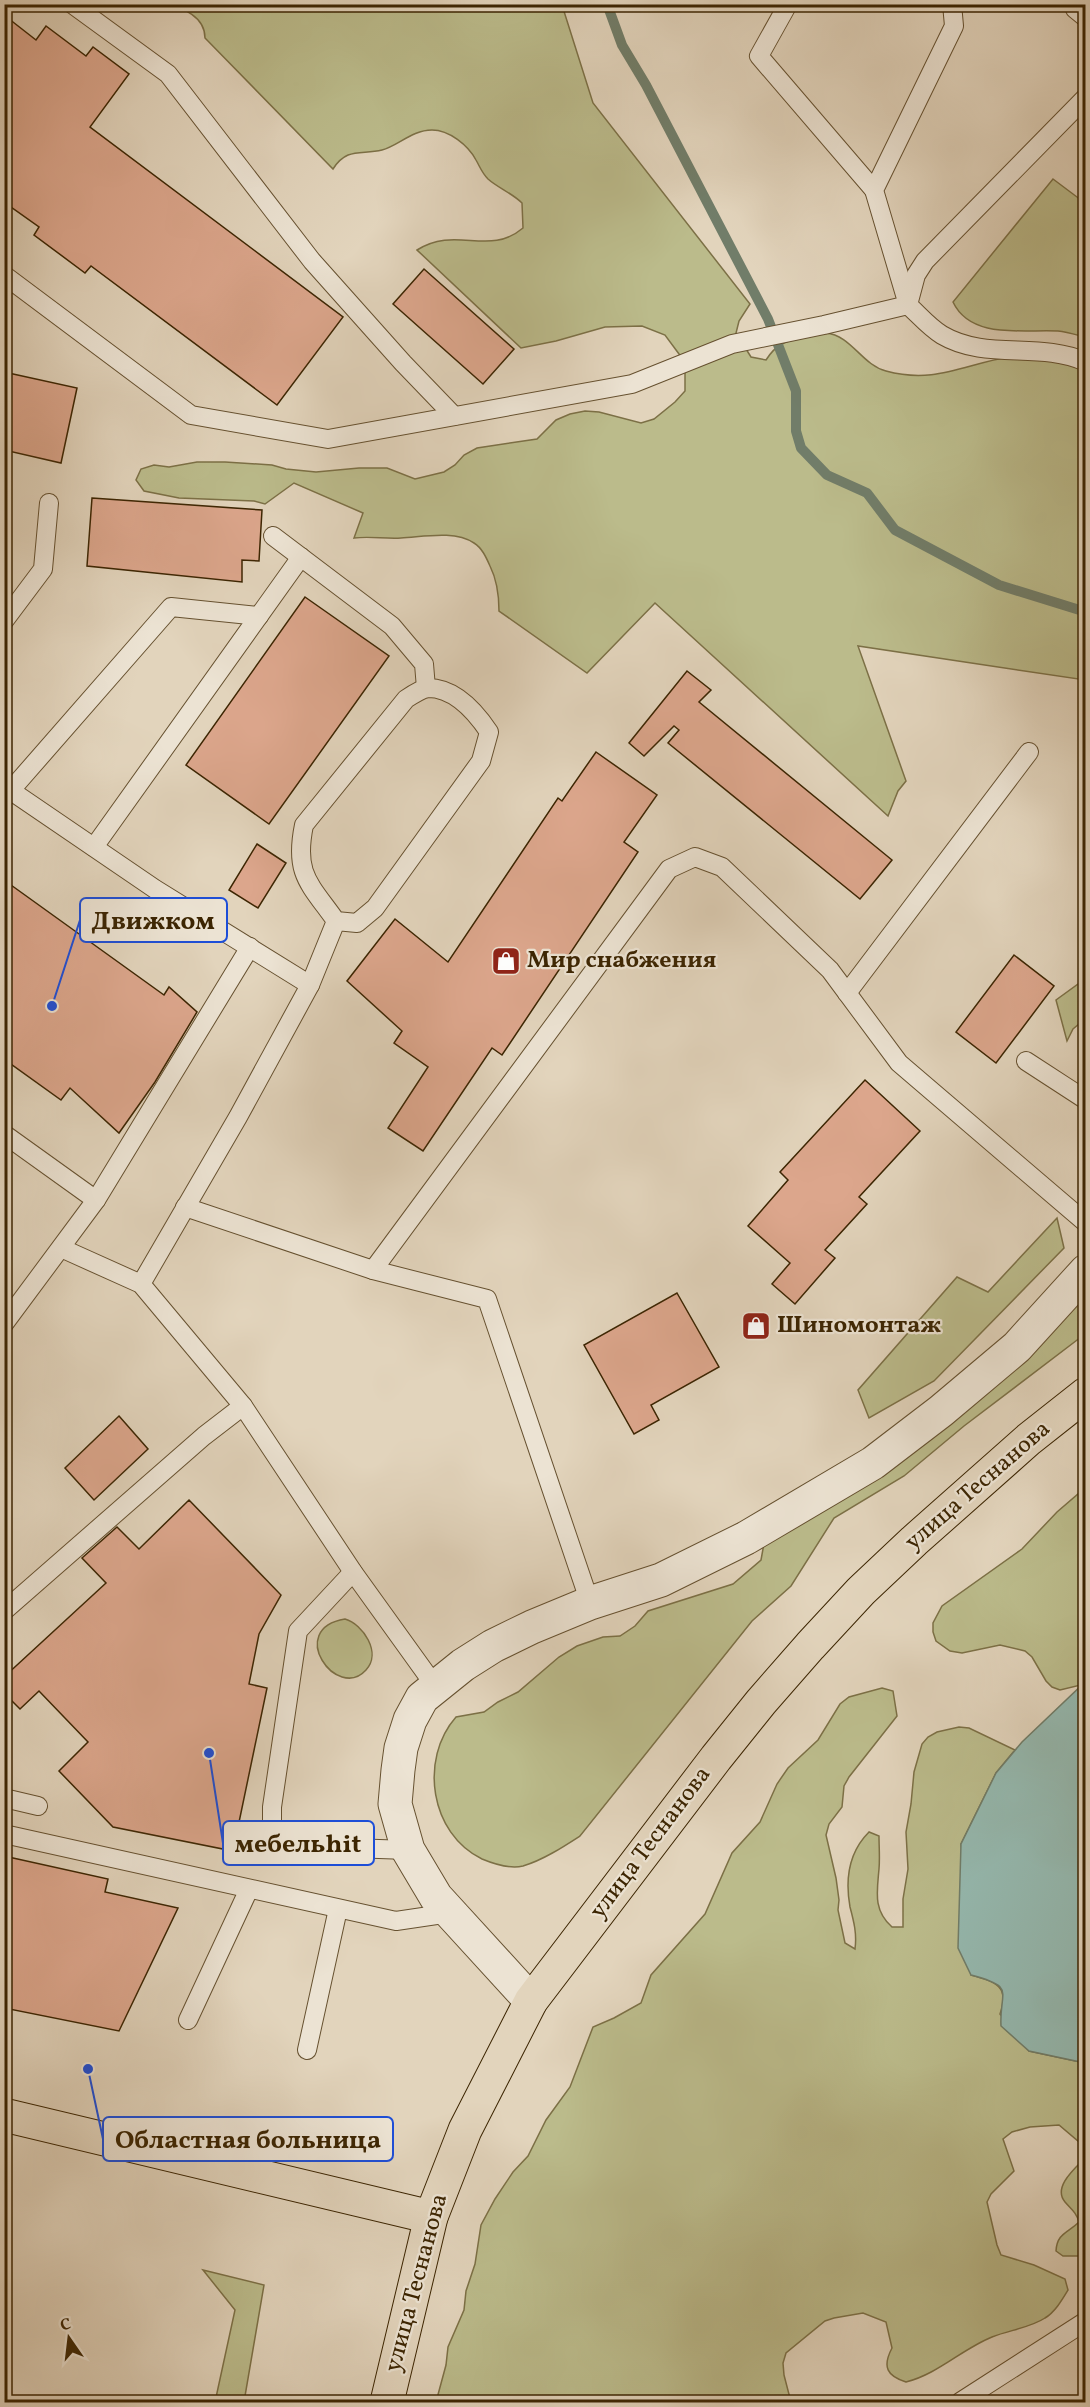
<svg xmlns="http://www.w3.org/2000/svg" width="1090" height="2407" font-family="Vollkorn,serif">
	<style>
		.green { fill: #bbbb8b; stroke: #7c7046; stroke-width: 1.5 }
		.water { fill: #95b8ae; stroke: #717d69; stroke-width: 1.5 }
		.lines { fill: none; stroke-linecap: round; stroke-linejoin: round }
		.stream { stroke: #717d69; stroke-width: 10 }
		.building { fill: #dca68c; stroke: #3c2502; stroke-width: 1.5 }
		.service-casing { stroke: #665130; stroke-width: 20 }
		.minor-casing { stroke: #665130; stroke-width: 35 }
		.primary-casing { stroke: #3c2502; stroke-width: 35 }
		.service { stroke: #ece3d3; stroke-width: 18 }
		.minor { stroke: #ece3d3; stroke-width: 33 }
		.primary { stroke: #e2d4bc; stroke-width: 33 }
		.labels { text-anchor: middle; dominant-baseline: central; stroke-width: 4.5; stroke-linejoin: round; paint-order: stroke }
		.poi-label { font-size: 24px; font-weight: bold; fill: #3c2502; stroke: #ece3d3; text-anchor: start }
		.street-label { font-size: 24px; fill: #3c2502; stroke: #ece3d3 }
		.leader { fill: none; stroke: #1d4ed8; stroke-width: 2 }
		.callout-dot { fill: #1d4ed8; stroke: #ece3d3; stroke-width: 2 }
		.callout { fill: #ece3d3; stroke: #1d4ed8; stroke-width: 2 }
		.callout-label { font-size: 26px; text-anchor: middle; font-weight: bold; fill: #3c2502 }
	</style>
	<rect width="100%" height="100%" fill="#e2d4bc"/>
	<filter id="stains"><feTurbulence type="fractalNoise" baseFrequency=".00333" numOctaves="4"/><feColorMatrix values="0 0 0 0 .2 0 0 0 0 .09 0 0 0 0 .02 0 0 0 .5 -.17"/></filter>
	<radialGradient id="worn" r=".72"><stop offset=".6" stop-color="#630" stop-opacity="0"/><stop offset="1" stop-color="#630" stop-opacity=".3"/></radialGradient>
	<g class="green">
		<path d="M165,5h397l31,98 157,201 -11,17 -3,12 15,24 15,3c10,-16 20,-19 37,-23 7,-1 16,-4 23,-4 25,2 36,32 60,38 48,13 77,-6 122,-14 24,-4 52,-1 77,-2v325l-227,-34 48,135 -8,10 -10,25 -233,-213 -68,70 -88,-62c0,-17 -2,-31 -9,-45 -4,-9 -8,-18 -16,-23 -20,-13 -51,-6 -73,-5 -16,1 -31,-2 -47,0l9,-25 -69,-30 -29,21 -11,-3 -75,-3 -35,-7 -8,-11 5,-11 13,-4 15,2 28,-5h28l47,3 14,4 30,3 43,-4h28l28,11 29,-7 11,-7 9,-10 13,-7 60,-9 19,-19 14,-6 15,-3 14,1 42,11 13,-4 21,-17 10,-11v-26l-6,-11 -14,-19 -23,-9 -37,1 -49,14 -35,7 -104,-98c39,-25 72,7 106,-22l-1,-25c-10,-10 -24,-15 -34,-24 -6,-6 -8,-12 -12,-19 -8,-15 -27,-30 -44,-30 -20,0 -34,16 -50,20 -21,5 -35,-3 -49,19l-128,-131c0,-21 -22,-31 -40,-33z"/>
		<path d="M1053,179l32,24v134c-8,-2 -18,-5 -27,-6 -34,-2 -87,9 -105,-29z"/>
		<polygon points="1085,979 1085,1019 1073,1029 1067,1041 1056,1000"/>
		<polygon points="1057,1218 1064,1248 934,1381 869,1418 858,1390 957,1277 988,1292"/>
		<path d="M1085,1294v40l-121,92 -60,50 -70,42 -43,68 -39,35 -172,215c-17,11 -37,24 -57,30 -13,3 -29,-2 -41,-7 -52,-25 -63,-100 -26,-142l28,-5 14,-10 20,-10 41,-35 18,-11 26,-9 17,-1 15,-10 13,-15 85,-27 28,-24 4,-22z"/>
		<polygon points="1085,1488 1085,1684 1060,1690 1052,1687 1046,1681 1032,1657 1025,1651 1000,1645 962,1653 950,1651 936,1641 933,1632 933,1623 942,1606 1022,1549 1057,1512"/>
		<path d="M345,1619c18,5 37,34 21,51 -29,32 -81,-41 -21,-51z"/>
		<path d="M882,1688l11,3 4,25 -48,61 -5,9 -2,21 -13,17 -3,11 10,43 3,22 -1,10 7,33 10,6c2,-15 -1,-27 -5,-42 -5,-28 -2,-54 19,-75l10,4c0,11 1,22 0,33 -2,23 -6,41 13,58h11v-28l5,-30 -2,-37 5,-28 3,-32 8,-28 6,-7 9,-5 22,-5 10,1 46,22 -19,23 -35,71 10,131c25,7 39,11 29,39l29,37 56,12v193h-22l-7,-5c1,-18 12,-18 23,-29 -3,-10 -7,-12 -14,-20 -12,-14 8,-32 18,-42l-4,-18 -20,-17 -29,2 -18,5 -9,7 11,32 -23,23 -4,8 10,43 4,10 33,10 31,14 3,11c-6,10 -13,22 -23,28 -15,10 -36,12 -53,19 -30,12 -54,37 -86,45 -19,-6 -24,-15 -14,-34l-6,-26 -23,-9 -29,5 -9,3 -39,32 -3,10 1,12 7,27h-355l10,-37 2,-18 16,-37 2,-19 9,-27 6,-39 14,-26 18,-27 15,-16 18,-36 24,-33 23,-60 21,-9 27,-15 10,-28 54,-61 27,-61 28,-31 17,-38 11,-16 30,-28 22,-36 9,-7z"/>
		<polygon points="203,2270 264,2285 244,2402 215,2402 235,2310"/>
	</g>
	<path class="water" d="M1084,1683l2,1 -1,379 -56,-12 -28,-25c-2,-35 16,-39 -30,-51l-13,-27 3,-104 35,-71 26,-31z"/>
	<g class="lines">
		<polyline class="stream" points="607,4 622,45 646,85 768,319 796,391 796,431 801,448 827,475 867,493 895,530 999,585 1086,612"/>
	</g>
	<g class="building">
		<polygon points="4,15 36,40 46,26 86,56 93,47 129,74 90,127 343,317 277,405 91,266 85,273 34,235 39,227 4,202"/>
		<polygon points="424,269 514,349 483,384 393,304"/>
		<polygon points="4,372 77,388 61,463 4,450"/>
		<polygon points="92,498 262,510 259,561 242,560 242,582 87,566"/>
		<polygon points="305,597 389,656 269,824 186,765"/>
		<polygon points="687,671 711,690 699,702 892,860 860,899 668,743 679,730 674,726 644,756 629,743"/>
		<polygon points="596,752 657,795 624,842 638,852 502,1055 492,1048 423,1151 388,1128 428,1067 394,1043 402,1031 347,981 395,919 448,962 558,798 562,801"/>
		<polygon points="257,844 286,863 258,908 229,890"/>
		<polygon points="4,880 164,995 169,987 197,1012 155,1082 119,1133 70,1088 61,1100 4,1059"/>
		<polygon points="1014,955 1054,986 996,1063 956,1032"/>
		<polygon points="865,1080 920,1131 859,1197 867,1204 825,1250 835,1258 795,1304 772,1284 790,1263 748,1226 788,1180 780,1172"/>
		<polygon points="677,1293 719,1367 651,1405 659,1420 634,1434 584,1345"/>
		<polygon points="119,1416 148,1449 94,1500 65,1468"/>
		<polygon points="189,1500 281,1595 259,1634 249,1684 267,1688 233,1851 113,1827 59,1771 88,1742 39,1691 20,1709 4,1693 4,1677 106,1583 82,1558 117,1527 139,1549"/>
		<polygon points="4,1856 108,1879 105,1892 178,1908 119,2031 4,2008"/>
	</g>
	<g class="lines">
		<g class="service-casing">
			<g id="service">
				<polyline points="72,4 168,74 312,261 403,363 454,416"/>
				<polyline points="788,4 759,56 874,190"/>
				<polyline points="1075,4 1075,9 1086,18"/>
				<path d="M1086,97l-161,164 -9,14 -8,30c10,9 22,23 34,30 44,26 98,6 144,27"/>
				<polyline points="4,275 191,415 328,439 632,384 732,344 824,325 908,305 874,190 954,26 952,4"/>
				<polyline points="273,536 392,626 424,664 426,688"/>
				<polyline points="4,621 43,569 49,503"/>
				<polyline points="4,786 155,889 310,985"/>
				<polyline points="11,790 171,607 259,616"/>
				<polyline points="94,847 301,557"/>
				<polyline points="847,993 1029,752"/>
				<polyline points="1026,1061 1086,1100"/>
				<polyline points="4,1134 96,1200"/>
				<polyline points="185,1207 373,1270 487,1299 590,1603"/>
				<polyline points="61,1248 141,1284 243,1406 353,1572 435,1686"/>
				<polyline points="373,1270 669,869 695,857 722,867 830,970 899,1063 1086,1223"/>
				<path d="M141,1284l97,-167 72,-132 26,-64 21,2 18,-15 106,-147 8,-29c-14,-21 -34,-44 -61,-44 -7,1 -16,7 -22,11l-102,126c-10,49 5,58 32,96"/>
				<polyline points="4,1324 96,1200 250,947"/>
				<polyline points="353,1572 298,1631 272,1807 272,1830 292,1846 408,1850"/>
				<polyline points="4,1611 204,1436 243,1406"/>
				<polyline points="4,1798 38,1806"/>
				<polyline points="4,1834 396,1921 450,1913"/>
				<polyline points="188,2020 249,1889"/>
				<polyline points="307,2050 338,1909"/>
				<polyline points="960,2402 1086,2321"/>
			</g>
		</g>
		<g class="minor-casing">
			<polyline id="minor" points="531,2001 436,1897 408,1850 395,1804 398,1770 401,1748 410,1720 422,1698 463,1665 493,1646 532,1627 590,1603 661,1580 746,1538 873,1463 941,1411 1017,1347 1086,1271"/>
		</g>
		<g class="primary-casing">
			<g id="primary">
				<polyline points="4,2115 431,2217"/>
				<polyline points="387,2402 431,2217 465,2130 531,2001 716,1758 761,1702 810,1646 861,1591 914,1541 1029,1439 1086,1394"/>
			</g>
		</g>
		<use href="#service" class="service"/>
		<use href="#minor" class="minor"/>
		<use href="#primary" class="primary"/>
	</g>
	<defs>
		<g id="shop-square" transform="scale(1.5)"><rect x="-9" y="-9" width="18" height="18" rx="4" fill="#8f2418" stroke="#ece3d3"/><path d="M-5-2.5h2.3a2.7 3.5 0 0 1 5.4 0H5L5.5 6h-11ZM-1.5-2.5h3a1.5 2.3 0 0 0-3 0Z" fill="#fff"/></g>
	</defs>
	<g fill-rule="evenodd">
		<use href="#shop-square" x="506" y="961"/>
		<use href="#shop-square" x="756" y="1326"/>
	</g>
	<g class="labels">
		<g class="poi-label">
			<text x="527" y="961">Мир снабжения</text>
			<text x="777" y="1326">Шиномонтаж</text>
		</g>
		<g class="street-label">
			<text transform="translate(978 1486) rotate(-41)">улица Теснанова</text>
			<text transform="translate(651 1843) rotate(-53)">улица Теснанова</text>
			<text transform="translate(417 2283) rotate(-75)">улица Теснанова</text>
		</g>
	</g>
	<path class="leader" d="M52 1006L80 920M209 1753L223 1843M88 2069L103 2139"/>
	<g class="callout-dot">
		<circle cx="52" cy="1006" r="6"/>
		<circle cx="209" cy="1753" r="6"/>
		<circle cx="88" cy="2069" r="6"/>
	</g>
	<g class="callout">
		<rect x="80" y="898" width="147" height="44" rx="6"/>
		<rect x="223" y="1821" width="151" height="44" rx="6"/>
		<rect x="103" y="2117" width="290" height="44" rx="6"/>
	</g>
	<g class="callout-label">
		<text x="153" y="929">Движком</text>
		<text x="298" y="1852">мебельhit</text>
		<text x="248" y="2148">Областная больница</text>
	</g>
	<rect width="1090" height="2407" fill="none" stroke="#e2d4bc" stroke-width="24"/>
	<rect x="6" y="6" width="1078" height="2395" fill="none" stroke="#3c2502" stroke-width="3"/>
	<rect x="12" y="12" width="1066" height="2383" fill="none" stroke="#3c2502" stroke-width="1.5"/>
	<g transform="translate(69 2338) rotate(346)" stroke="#ece3d3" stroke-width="4.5" paint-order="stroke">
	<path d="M0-4.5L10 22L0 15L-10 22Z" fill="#3c2502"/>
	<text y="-9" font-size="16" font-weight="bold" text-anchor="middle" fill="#3c2502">С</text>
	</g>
	<rect width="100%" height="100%" filter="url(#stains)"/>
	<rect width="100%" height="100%" fill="url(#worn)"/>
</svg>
